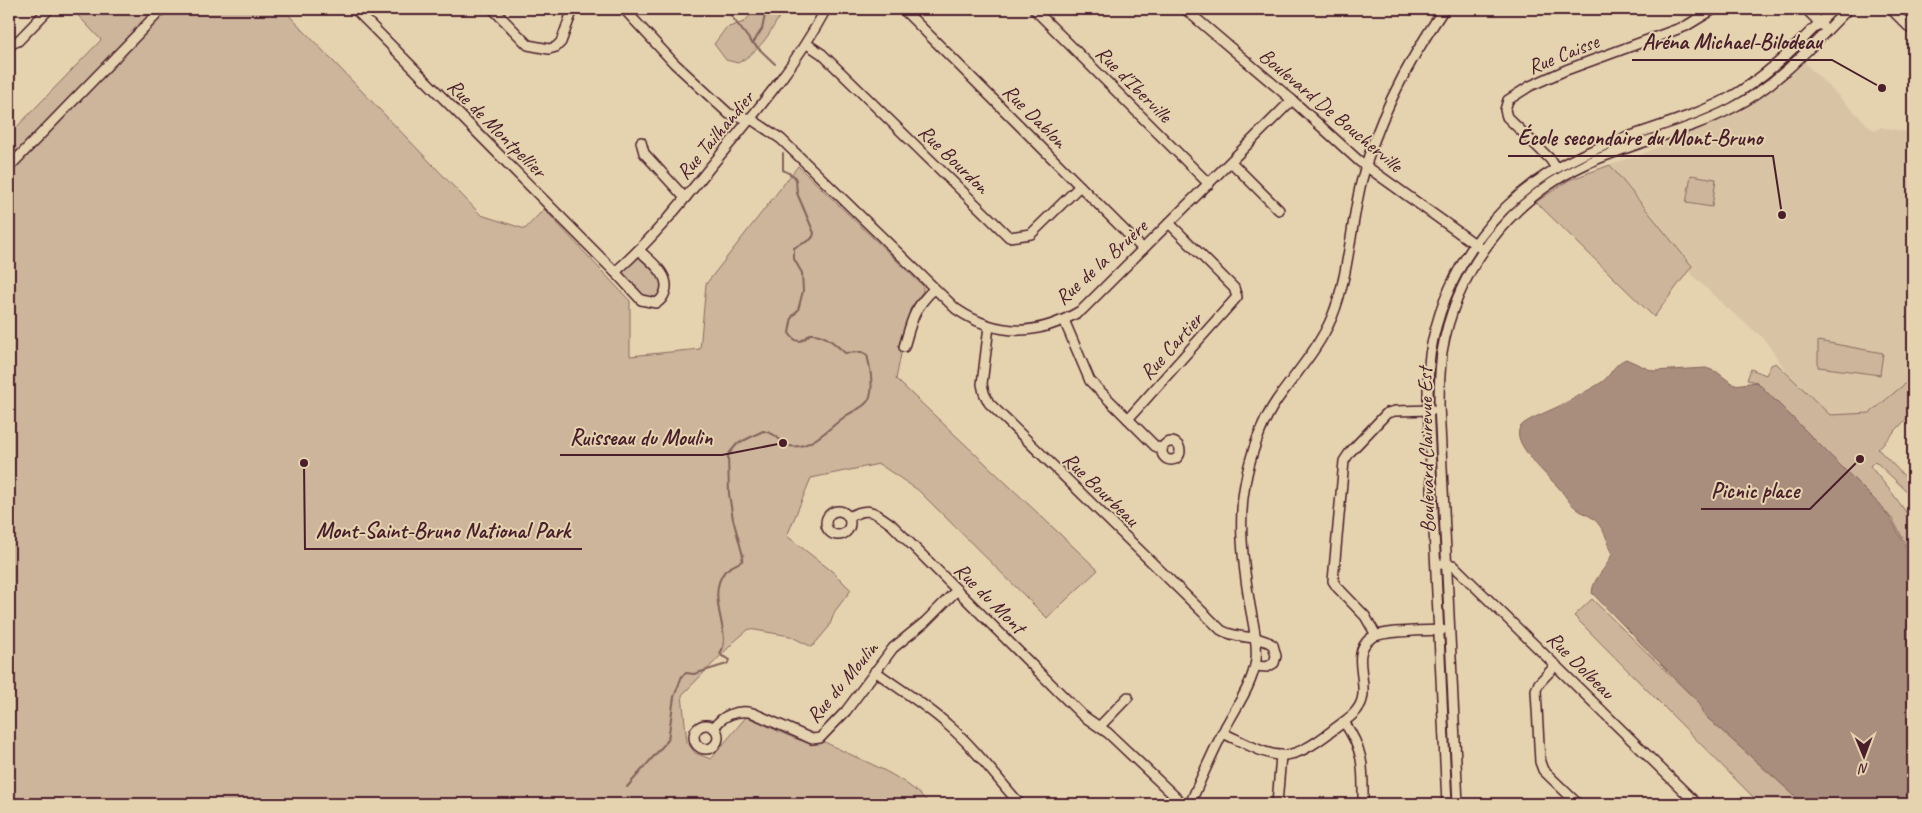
<svg xmlns="http://www.w3.org/2000/svg" width="1922" height="813" font-family="Caveat,sans-serif">
	<style>
		.built { fill: #d8c4a5 }
		.green { fill: #ccb59a; stroke: #8b6a62 }
		.water { fill: #aa8e7d; stroke: #84625c }
		.lines { fill: none; stroke-linecap: round; stroke-linejoin: round }
		.stream { stroke: #84625c; stroke-width: 2 }
		.minor-casing { stroke: #4a1f2b; stroke-width: 12 }
		.minor { stroke: #e5d3b0; stroke-width: 9 }
		.labels { text-anchor: middle; dominant-baseline: central; stroke-width: 4; stroke-linejoin: round; paint-order: stroke }
		.street-label { font-size: 21px; fill: #4a1f2b; stroke: #e5d3b0 }
		.leader { fill: none; stroke: #4a1f2b; stroke-width: 2 }
		.callout-dot { fill: #4a1f2b; stroke: #e5d3b0; stroke-width: 2 }
		.callout-label { font-size: 22px; text-anchor: middle; font-weight: bold; fill: #4a1f2b; stroke: #e5d3b0; stroke-width: 4; stroke-linejoin: round; paint-order: stroke }
	</style>
	<rect width="100%" height="100%" fill="#e5d3b0"/>
	<filter id="ink" filterUnits="userSpaceOnUse"><feTurbulence type="fractalNoise" baseFrequency=".02" numOctaves="2"/><feDisplacementMap in="SourceGraphic" scale="10" xChannelSelector="R" yChannelSelector="G"/><feConvolveMatrix kernelMatrix="1 2 1 2 8 2 1 2 1" color-interpolation-filters="sRGB"/></filter>
	<g filter="url(#ink)">
		<polygon class="built" points="1804,62 1872,129 1876,130 1881,127 1913,133 1913,406 1863,449 1795,383 1763,338 1728,309 1688,271 1692,266 1610,165 1635,156 1637,157 1665,143 1666,141 1713,124 1741,111 1779,85"/>
		<g class="green">
			<path d="M72,9h211l198,206 44,14 19,-20 86,92v55l70,-7 6,-65 92,-118 125,120v5l-13,18 -14,70 202,191 -51,48 -129,-128 -39,-26 -68,14 -24,58 46,36 18,18 -16,21 -6,16 -17,20 -22,-11 -41,-7 -13,11 -54,55 5,47 8,11 16,6 35,-42c21,6 57,32 77,24 39,21 76,30 107,63h-921v-669l92,-95z"/>
			<path d="M756,9h28c-14,23 -21,40 -46,54l-12,-3 -12,-16 12,-16 18,-6z"/>
			<polygon points="1610,165 1692,266 1654,317 1536,202 1569,180"/>
			<polygon points="1691,175 1716,179 1712,207 1686,203"/>
			<polygon points="640,251 662,273 663,297 650,303 615,272"/>
			<polygon points="1818,341 1883,353 1880,375 1818,367"/>
			<polygon points="1776,363 1830,415 1870,413 1913,377 1913,412 1878,449 1913,485 1913,497 1875,461 1870,466 1893,494 1913,522 1913,557 1893,520 1880,505 1757,382 1747,380 1751,369 1766,375 1771,365"/>
			<polygon points="1592,599 1700,704 1703,714 1804,804 1760,804 1574,616"/>
		</g>
		<path class="water" d="M1626,359l27,12 53,-3 11,4 17,13 23,-3 123,123 12,16 21,39v244h-109l-101,-90 -4,-11 -107,-110c1,-16 15,-24 20,-39 -3,-9 -6,-20 -12,-28 -8,-12 -15,-10 -24,-18 -8,-6 -11,-13 -17,-20 -10,-11 -51,-47 -38,-62 6,-7 34,-17 44,-23 12,-7 25,-13 37,-21 10,-7 11,-18 24,-23z"/>
		<g class="lines">
			<g class="stream">
				<polyline points="726,9 752,43"/>
				<polyline points="769,9 765,15 762,29 753,43 775,64"/>
				<path d="M627,787l41,-47 6,-43 8,-21 4,-3 8,1 33,-10 3,-4 -8,-4 -2,-3c14,-18 -16,-56 5,-82 4,-4 12,-7 17,-10l1,-5 -10,-37 -4,-25 -1,-39 9,-11 26,-13c3,1 8,2 11,4 5,3 9,9 15,11 21,4 40,-18 54,-28 8,-7 23,-10 27,-21 4,-12 0,-30 -3,-42l-6,-3 -16,1c-10,-9 -20,-20 -35,-19 -8,8 -13,11 -21,-1l3,-16 6,-7 5,-19 -1,-18 -8,-14v-11c7,-6 19,-5 20,-15l-17,-40 -1,-13 -2,-4 -11,-6v-17"/>
			</g>
			<g class="minor-casing">
				<g id="minor">
					<path d="M355,9l260,263 26,28 15,3c5,-2 7,-5 9,-11 6,-17 -15,-31 -25,-41"/>
					<polyline points="493,9 528,45 549,49 556,47 561,42 573,9"/>
					<path d="M624,9l50,54 55,51 22,5 30,20 175,170c43,29 83,27 126,1l210,-210"/>
					<polyline points="903,9 1143,249"/>
					<polyline points="1034,9 1209,184"/>
					<polyline points="1185,9 1292,100 1359,161 1479,247"/>
					<polyline points="1806,9 1823,26"/>
					<polyline points="1891,9 1913,31"/>
					<polyline points="9,43 11,44 18,41 49,9"/>
					<polyline points="807,44 822,54 1009,237 1031,234 1080,186"/>
					<polyline points="641,142 644,153 685,198"/>
					<polyline points="1231,162 1279,210"/>
					<polyline points="9,167 162,9"/>
					<polyline points="1556,168 1550,159 1507,117 1505,110 1508,100 1530,86 1566,70 1686,26 1714,9"/>
					<path d="M615,272c37,-32 67,-70 97,-107 43,-52 82,-97 114,-156"/>
					<polyline points="1064,320 1090,381 1155,446 1162,449"/>
					<path d="M989,326l-7,58 2,9 5,10 232,227c16,10 37,4 52,15l3,11 -2,7 -7,4 -12,-1"/>
					<path d="M904,347c8,-27 9,-38 30,-58"/>
					<polyline points="1128,419 1237,297 1234,288 1169,223"/>
					<circle cx="1171" cy="451" r="9"/>
					<circle cx="838" cy="523" r="12"/>
					<path d="M849,517c20,-11 26,-5 43,8l190,190 26,18 75,71"/>
					<polyline points="1440,564 1453,565 1697,804"/>
					<polyline points="1376,635 1365,616 1337,587 1333,581 1344,461 1350,452 1387,413 1395,411 1432,410"/>
					<polyline points="1556,665 1539,683 1536,690 1540,762 1543,770 1578,804"/>
					<path d="M875,671c24,18 50,33 72,53 28,24 49,53 73,80"/>
					<path d="M1344,722c21,30 19,47 19,82"/>
					<circle cx="706" cy="737" r="12"/>
					<polyline points="1100,726 1128,697"/>
					<path d="M714,728c8,-13 24,-19 39,-15l59,26 8,-1 26,-27 47,-63 32,-26 32,-32"/>
					<path d="M1223,733c53,25 61,35 110,-3 11,-9 25,-16 29,-30 6,-20 -12,-47 9,-62 11,-8 56,-7 71,-8"/>
					<path d="M1190,804c11,-26 23,-52 36,-78 11,-20 27,-43 30,-66 2,-20 -4,-41 -7,-60 -6,-37 -11,-79 -4,-116 5,-28 16,-61 32,-84 19,-27 42,-52 55,-83 16,-38 19,-92 29,-134 16,-64 46,-120 83,-174"/>
					<polyline points="1277,804 1281,755"/>
					<path d="M1447,804l-19,-400c0,-16 0,-33 2,-49 14,-88 71,-163 152,-200 47,-22 99,-32 145,-56 42,-23 73,-57 106,-90"/>
					<path d="M1458,804l-19,-399c0,-18 1,-36 3,-53 14,-82 69,-154 144,-188 48,-22 101,-32 148,-57 45,-23 79,-63 114,-98"/>
				</g>
			</g>
			<use href="#minor" class="minor"/>
		</g>
	</g>
	<g class="labels">
		<g class="street-label">
			<text transform="translate(1563 54) rotate(-22)">Rue Caisse</text>
			<text transform="translate(1134 84) rotate(45)">Rue d'Iberville</text>
			<text transform="translate(1331 110) rotate(40)">Boulevard De Boucherville</text>
			<text transform="translate(1035 116) rotate(45)">Rue Dablon</text>
			<text transform="translate(497 128) rotate(45)">Rue de Montpellier</text>
			<text transform="translate(715 135) rotate(-50)">Rue Tailhandier</text>
			<text transform="translate(954 159) rotate(44)">Rue Bourdon</text>
			<text transform="translate(1101 262) rotate(-42)">Rue de la Bruère</text>
			<text transform="translate(1171 346) rotate(-48)">Rue Cartier</text>
			<text transform="translate(1426 450) rotate(-91)">Boulevard Clairevue Est</text>
			<text transform="translate(1101 489) rotate(44)">Rue Bourbeau</text>
			<text transform="translate(990 598) rotate(45)">Rue du Mont</text>
			<text transform="translate(1581 665) rotate(45)">Rue Dolbeau</text>
			<text transform="translate(842 682) rotate(-50)">Rue du Moulin</text>
		</g>
	</g>
	<path class="leader" d="M1882 88L1832 60H1632M1782 215L1773 156H1508M783 443L722 455H560M1860 459L1810 509H1701M304 463L305 549H582"/>
	<g class="callout-dot">
		<circle cx="1882" cy="88" r="5"/>
		<circle cx="1782" cy="215" r="5"/>
		<circle cx="783" cy="443" r="5"/>
		<circle cx="1860" cy="459" r="5"/>
		<circle cx="304" cy="463" r="5"/>
	</g>
	<g class="callout-label">
		<text x="1732" y="49">Aréna Michael-Bilodeau</text>
		<text x="1640" y="145">École secondaire du Mont-Bruno</text>
		<text x="641" y="445">Ruisseau du Moulin</text>
		<text x="1755" y="498">Picnic place</text>
		<text x="443" y="538">Mont-Saint-Bruno National Park</text>
	</g>
	<rect width="1922" height="813" fill="none" stroke="#e5d3b0" stroke-width="30"/>
	<rect x="15" y="15" width="1892" height="783" fill="none" stroke="#4a1f2b" stroke-width="2" filter="url(#ink)"/>
	<g transform="translate(1864 756) rotate(179)" stroke="#e5d3b0" stroke-width="4" paint-order="stroke">
	<path d="M0-4L9 19L0 12L-9 19Z" fill="#4a1f2b"/>
	<text y="-8" font-size="14" font-weight="bold" text-anchor="middle" fill="#4a1f2b">N</text>
	</g>
</svg>
